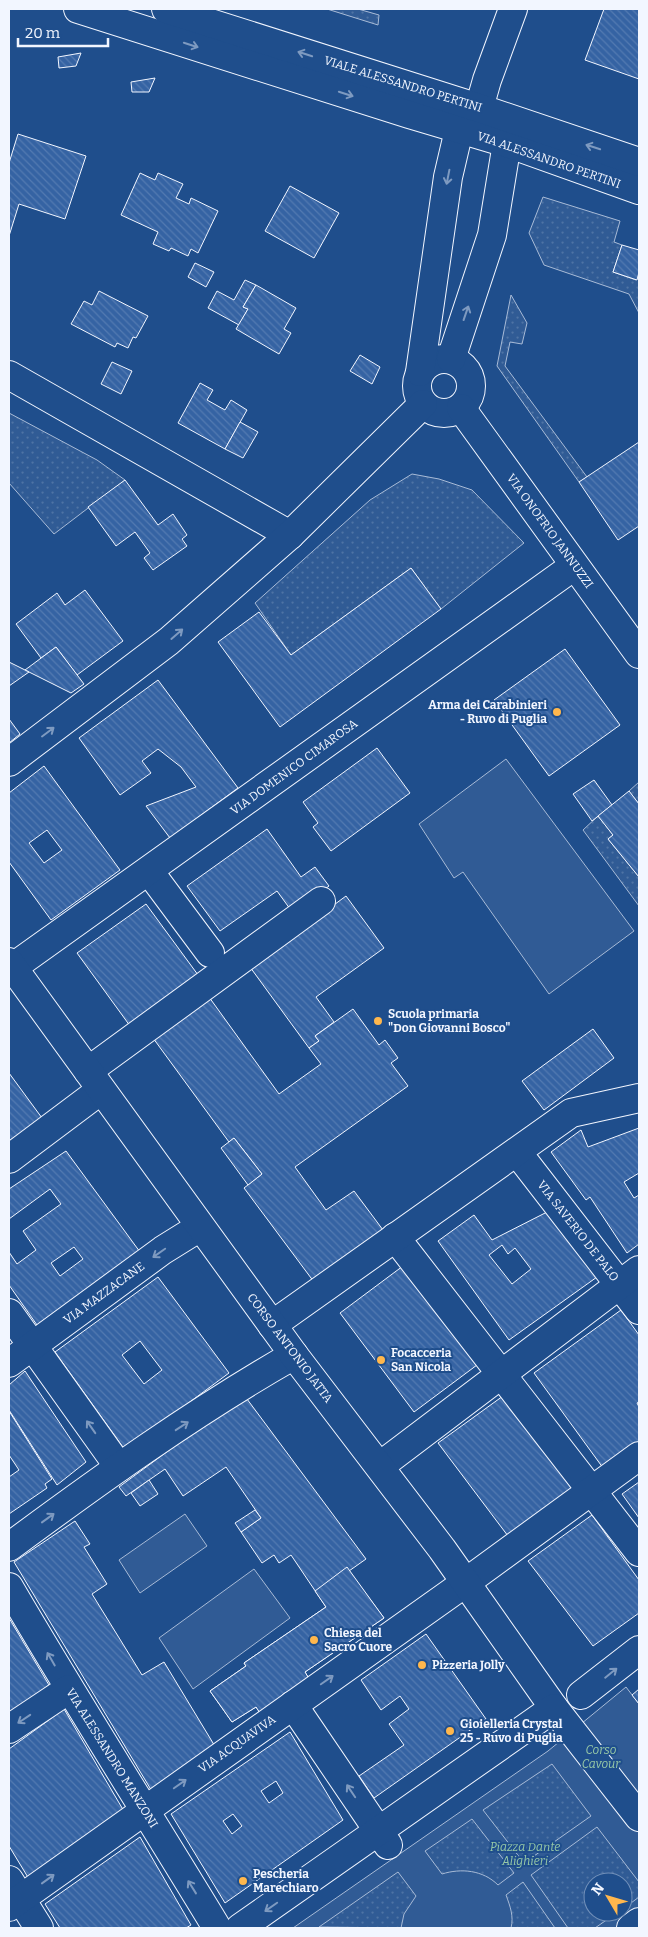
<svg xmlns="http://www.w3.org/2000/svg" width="648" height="1937" font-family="Bitter,serif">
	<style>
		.park { fill: #305b95; stroke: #a8bbd7; fill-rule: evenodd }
		.garden { fill: url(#garden-dots); stroke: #a8bbd7 }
		.building { fill: url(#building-back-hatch); stroke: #f2f6ff; fill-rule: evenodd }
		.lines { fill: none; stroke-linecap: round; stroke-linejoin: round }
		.minor-casing { stroke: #f2f6ff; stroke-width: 30 }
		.major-casing { stroke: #f2f6ff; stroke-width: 30 }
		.minor { stroke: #1f4e8c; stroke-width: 28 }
		.major { stroke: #1f4e8c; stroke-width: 28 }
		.oneway { stroke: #7e9ac0 }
		.poi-dot { fill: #ffb74d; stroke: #1f4e8c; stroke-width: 2 }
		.labels { text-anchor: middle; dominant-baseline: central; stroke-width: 4; stroke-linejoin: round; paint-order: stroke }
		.street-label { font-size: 12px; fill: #f2f6ff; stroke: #1f4e8c }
		.poi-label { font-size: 12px; font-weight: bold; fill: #f2f6ff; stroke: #1f4e8c; text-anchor: start }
		.park-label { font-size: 12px; font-style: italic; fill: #97c8a6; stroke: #1f4e8c }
	</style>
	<defs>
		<pattern id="garden-dots" width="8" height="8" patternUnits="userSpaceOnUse" patternTransform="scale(1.25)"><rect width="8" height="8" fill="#305b95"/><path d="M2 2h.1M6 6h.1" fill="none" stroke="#4e73a5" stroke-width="1.8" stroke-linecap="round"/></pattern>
		<pattern id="building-back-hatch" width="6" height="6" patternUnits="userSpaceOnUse" patternTransform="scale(1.25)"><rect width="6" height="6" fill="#3563a3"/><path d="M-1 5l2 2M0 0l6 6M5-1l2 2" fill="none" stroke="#537ab1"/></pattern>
	</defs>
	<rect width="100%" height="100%" fill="#1f4e8c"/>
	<g class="park">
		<polygon points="506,759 634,931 549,994 463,872 454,878 419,824"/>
		<polygon points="185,1514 207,1546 140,1593 119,1560"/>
		<polygon points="254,1569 290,1618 193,1689 159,1638"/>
		<path d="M626,1687l13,17v224h-346l255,-177zM593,1882h30v30h-30z"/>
	</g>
	<g class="garden">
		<polygon points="327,9 358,9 379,15 378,25"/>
		<polygon points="543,197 620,221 614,242 622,245 613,272 636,280 639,272 639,313 629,294 544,265 529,233"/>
		<polygon points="511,295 527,323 522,344 510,342 505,366 587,477 579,482 497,366"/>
		<polygon points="9,413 97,460 125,480 54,534 9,483"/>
		<polygon points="412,474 439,479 472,490 524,543 441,609 411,568 291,655 255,603 370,500"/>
		<polygon points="639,782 639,804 629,791"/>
		<polygon points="598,816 613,835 608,839 639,877 639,906 583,830"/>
		<polygon points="552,1764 591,1816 524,1863 483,1810"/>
		<path d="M472,1819l42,54 -16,12c-15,-15 -37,-17 -56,-11l-17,-23z"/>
		<polygon points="597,1827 639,1882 639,1897 623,1909 623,1882 593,1882 593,1912 618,1912 595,1928 568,1928 531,1875"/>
		<polygon points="398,1872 416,1896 404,1914 401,1928 319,1927"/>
		<path d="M523,1882l32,46h-44c3,-12 -1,-22 -5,-33z"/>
	</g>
	<g class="building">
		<polygon points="604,9 639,9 639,79 585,60"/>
		<polygon points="81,53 76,66 59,68 58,57"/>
		<polygon points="155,78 149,92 132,92 131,82"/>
		<polygon points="18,134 86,156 65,219 19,204 9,236 9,163"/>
		<polygon points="140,173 155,180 158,173 183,184 176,198 189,204 191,198 218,211 198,253 191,249 188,256 171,248 169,251 153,244 158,232 121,215"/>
		<polygon points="290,186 339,213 314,258 265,231"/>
		<polygon points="622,245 639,250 639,272 637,280 613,272"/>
		<polygon points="195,263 214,272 206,287 188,277"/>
		<polygon points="245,280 256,285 243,307 248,309 239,325 208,308 217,291 234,300"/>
		<polygon points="256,285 296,308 284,329 291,333 279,354 236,329 248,309 243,307"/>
		<polygon points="99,291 148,316 136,338 133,337 128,348 117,343 115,347 71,324 84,301 92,305"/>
		<polygon points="360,355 380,367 372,384 350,371"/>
		<polygon points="112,362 132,371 121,394 101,384"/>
		<polygon points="200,383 213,390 207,400 225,410 231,400 247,410 225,449 178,423"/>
		<polygon points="240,422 258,432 243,458 225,449"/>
		<polygon points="639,442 639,526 618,540 579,482"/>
		<polygon points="125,480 158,525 173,514 187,535 182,539 187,546 153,570 144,558 150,553 135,532 116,546 88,507"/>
		<polygon points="411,568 441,609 280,727 218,642 259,612 291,655"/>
		<polygon points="85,590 123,641 77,675 56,647 41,658 16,624 57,593 65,605"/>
		<polygon points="56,647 84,684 71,693 25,670"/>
		<polygon points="565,649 620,725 549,776 494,700"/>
		<polygon points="9,662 29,672 9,686"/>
		<polygon points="158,680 238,788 170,838 146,806 196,787 181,767 158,749 142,761 151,773 120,795 79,738"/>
		<polygon points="9,719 20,734 9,743"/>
		<polygon points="377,748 410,793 331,851 313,827 318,823 303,802"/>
		<path d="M44,766l76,104 -69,50 -42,-58v-69zM47,830l15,20 -18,13 -15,-20z"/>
		<polygon points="594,780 612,805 592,821 573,794"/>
		<polygon points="629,791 639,804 639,877 608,839 613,835 598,816"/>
		<polygon points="267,829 301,877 315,867 329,886 293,913 277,891 220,931 187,886"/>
		<polygon points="346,896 384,948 316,997 334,1022 315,1036 319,1041 309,1048 250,967"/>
		<polygon points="146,904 201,979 133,1030 77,953"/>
		<polygon points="209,997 279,1094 321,1064 309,1048 319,1041 315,1036 353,1009 379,1045 385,1040 398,1058 391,1063 408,1086 295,1167 326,1210 354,1191 383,1230 314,1282 244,1188 262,1174 234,1138 229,1142 153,1038"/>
		<polygon points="593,1029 614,1058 544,1110 522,1081"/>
		<polygon points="9,1073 42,1118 9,1141"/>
		<polygon points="639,1128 639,1173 624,1182 634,1198 639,1195 639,1244 627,1253 590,1197 586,1200 551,1152 581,1130 588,1147"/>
		<polygon points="234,1138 262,1174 248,1185 221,1148"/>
		<path d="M66,1151l74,101 -103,73 -28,-40v-33l8,12 19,-14 -13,-19 38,-27 -11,-15 -41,30v-30zM74,1247l9,12 -23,17 -9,-13z"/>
		<path d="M551,1210l46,67 -88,63 -71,-99 36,-26 18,25zM502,1245l6,9 7,-6 16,21 -19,15 -23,-29z"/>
		<polygon points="407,1263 481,1362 414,1412 340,1313"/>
		<path d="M158,1277l71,96 -104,77 -70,-98zM140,1341l22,29 -18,14 -22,-29z"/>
		<polygon points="621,1310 639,1335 639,1402 637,1403 639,1407 639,1448 606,1472 534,1373"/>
		<polygon points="25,1371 86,1462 57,1485 9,1410 9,1385"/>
		<polygon points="244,1395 366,1559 349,1571 384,1618 305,1672 311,1682 262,1716 256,1707 232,1722 210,1691 246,1666 244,1663 326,1607 291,1555 279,1563 274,1555 262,1563 241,1532 261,1518 226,1467 183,1496 165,1469 126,1496 119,1487"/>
		<polygon points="503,1396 576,1494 511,1540 438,1443"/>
		<polygon points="9,1411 52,1479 45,1484 47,1488 9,1514 9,1477 19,1470 9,1455"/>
		<polygon points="149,1480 158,1494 140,1506 131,1493"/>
		<polygon points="639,1482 639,1518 622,1494"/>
		<polygon points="255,1510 261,1518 241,1532 235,1523"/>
		<polygon points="592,1515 639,1580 639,1613 593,1646 528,1561"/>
		<polygon points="75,1521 90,1544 84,1547 107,1584 92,1594 142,1675 164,1662 216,1748 153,1793 14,1562"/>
		<polygon points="347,1567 384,1618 305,1672 311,1682 262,1716 256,1707 232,1722 210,1691 246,1666 244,1663 326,1607 315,1591"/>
		<polygon points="9,1618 49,1685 9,1714"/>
		<polygon points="426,1634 486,1719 374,1798 359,1776 404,1745 389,1724 409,1709 400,1696 381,1710 361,1680"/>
		<polygon points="639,1689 639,1704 632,1695"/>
		<polygon points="64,1709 125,1813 29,1879 9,1846 9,1749"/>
		<path d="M290,1732l53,88 -118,83 -54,-89zM276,1781l7,12 -14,10 -8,-12zM233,1814l9,12 -10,8 -9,-13z"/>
		<polygon points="140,1837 191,1925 186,1928 60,1928 45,1904"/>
	</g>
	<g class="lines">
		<g class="minor-casing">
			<g id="minor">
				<circle cx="444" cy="386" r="27"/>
				<polyline points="451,359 492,235 507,143 492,125"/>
				<polyline points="420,372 448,177 459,130 479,108 487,80 513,9"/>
				<polyline points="9,375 290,535"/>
				<polyline points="461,408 639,654"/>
				<polyline points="9,762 169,641 290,535 423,404"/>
				<polyline points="149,871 210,953"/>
				<polyline points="9,970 574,566"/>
				<polyline points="88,1071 321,901"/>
				<polyline points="517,1152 639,1310"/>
				<polyline points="9,1159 101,1090"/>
				<polyline points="395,1237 639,1552"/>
				<polyline points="9,1313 119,1467"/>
				<polyline points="272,1325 571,1113 639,1098"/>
				<polyline points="9,1363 163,1250 200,1227"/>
				<polyline points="380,1466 639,1270"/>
				<path d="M9,1547c92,-68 185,-135 285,-192"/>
				<path d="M9,1587c67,115 139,227 208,341"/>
				<polyline points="581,1695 639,1650"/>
				<polyline points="293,1705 388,1845"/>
				<polyline points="9,1729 69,1689"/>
				<polyline points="9,1880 39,1928"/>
				<polyline points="9,1907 465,1583 639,1456"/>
				<polyline points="631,1928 639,1922"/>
			</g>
		</g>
		<g class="major-casing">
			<g id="major">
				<polyline points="78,9 409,114 507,143 639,190"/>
				<polyline points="166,9 479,108 639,162"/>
				<polyline points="9,962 294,1355 442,1549 554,1708 639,1817"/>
				<polyline points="240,1928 554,1708"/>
			</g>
		</g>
		<use href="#minor" class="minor"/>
		<use href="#major" class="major"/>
	</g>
	<defs><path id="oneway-shaft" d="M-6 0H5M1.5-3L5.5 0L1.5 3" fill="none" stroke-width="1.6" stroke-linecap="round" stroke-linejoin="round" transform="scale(1.25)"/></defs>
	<g class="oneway">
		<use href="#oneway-shaft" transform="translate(191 45) rotate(18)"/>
		<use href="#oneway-shaft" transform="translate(305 54) rotate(-162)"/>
		<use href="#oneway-shaft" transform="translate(346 94) rotate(18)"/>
		<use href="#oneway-shaft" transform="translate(593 147) rotate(-162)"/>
		<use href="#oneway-shaft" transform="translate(448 177) rotate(101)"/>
		<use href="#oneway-shaft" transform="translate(466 313) rotate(-71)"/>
		<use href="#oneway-shaft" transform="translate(177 634) rotate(-41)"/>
		<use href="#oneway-shaft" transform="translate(48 732) rotate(-37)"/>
		<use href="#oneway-shaft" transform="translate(159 1253) rotate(145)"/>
		<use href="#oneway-shaft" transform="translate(182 1426) rotate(-33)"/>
		<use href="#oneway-shaft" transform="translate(91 1427) rotate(-125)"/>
		<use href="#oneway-shaft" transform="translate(48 1518) rotate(-36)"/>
		<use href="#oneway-shaft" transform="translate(51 1659) rotate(-120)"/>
		<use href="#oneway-shaft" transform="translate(611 1673) rotate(-39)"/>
		<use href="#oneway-shaft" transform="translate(327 1680) rotate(-35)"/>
		<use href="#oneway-shaft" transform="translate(24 1719) rotate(146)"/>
		<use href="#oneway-shaft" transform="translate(180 1784) rotate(-35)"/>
		<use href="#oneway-shaft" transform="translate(351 1791) rotate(-124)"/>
		<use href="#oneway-shaft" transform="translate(48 1879) rotate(-36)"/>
		<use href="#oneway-shaft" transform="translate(192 1887) rotate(-122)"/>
		<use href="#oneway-shaft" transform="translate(271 1907) rotate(145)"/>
	</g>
	<g class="poi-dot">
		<circle cx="557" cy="712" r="5"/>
		<circle cx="378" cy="1021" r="5"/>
		<circle cx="381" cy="1360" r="5"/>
		<circle cx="314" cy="1640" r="5"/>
		<circle cx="422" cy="1665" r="5"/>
		<circle cx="450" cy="1731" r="5"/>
		<circle cx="243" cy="1881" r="5"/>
	</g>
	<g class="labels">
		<g class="street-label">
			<text transform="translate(403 84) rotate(17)">VIALE ALESSANDRO PERTINI</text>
			<text transform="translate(549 160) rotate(19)">VIA ALESSANDRO PERTINI</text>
			<text transform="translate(550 531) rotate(54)">VIA ONOFRIO JANNUZZI</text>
			<text transform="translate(294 767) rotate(-36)">VIA DOMENICO CIMAROSA</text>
			<text transform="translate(578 1231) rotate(52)">VIA SAVERIO DE PALO</text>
			<text transform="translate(104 1293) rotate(-36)">VIA MAZZACANE</text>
			<text transform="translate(290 1348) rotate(53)">CORSO ANTONIO JATTA</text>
			<text transform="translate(237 1744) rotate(-35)">VIA ACQUAVIVA</text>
			<text transform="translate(112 1758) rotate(58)">VIA ALESSANDRO MANZONI</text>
		</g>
		<g class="poi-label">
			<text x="547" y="705" text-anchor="end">Arma dei Carabinieri<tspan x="547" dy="14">- Ruvo di Puglia</tspan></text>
			<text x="388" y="1014">Scuola primaria<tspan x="388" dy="14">"Don Giovanni Bosco"</tspan></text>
			<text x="391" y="1353">Focacceria<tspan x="391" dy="14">San Nicola</tspan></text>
			<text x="324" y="1633">Chiesa del<tspan x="324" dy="14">Sacro Cuore</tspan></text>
			<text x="432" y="1665">Pizzeria Jolly</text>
			<text x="460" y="1724">Gioielleria Crystal<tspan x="460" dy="14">25 - Ruvo di Puglia</tspan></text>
			<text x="253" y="1874">Pescheria<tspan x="253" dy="14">Marechiaro</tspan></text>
		</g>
		<g class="park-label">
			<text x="601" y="1750">Corso<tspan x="601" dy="14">Cavour</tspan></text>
			<text x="525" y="1847">Piazza Dante<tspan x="525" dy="14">Alighieri</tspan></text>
		</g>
	</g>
	<rect width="648" height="1937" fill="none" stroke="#f2f6ff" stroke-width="20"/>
	<g transform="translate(608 1897) rotate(308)"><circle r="24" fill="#1f4e8c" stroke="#7391ba"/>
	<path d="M0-4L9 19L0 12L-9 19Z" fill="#ffb74d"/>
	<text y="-8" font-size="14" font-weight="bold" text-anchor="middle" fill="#f2f6ff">N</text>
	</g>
	<path d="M18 38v8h90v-8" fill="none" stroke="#f2f6ff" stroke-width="2.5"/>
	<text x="25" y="38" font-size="15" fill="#f2f6ff" stroke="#1f4e8c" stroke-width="4" paint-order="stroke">20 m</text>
</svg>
